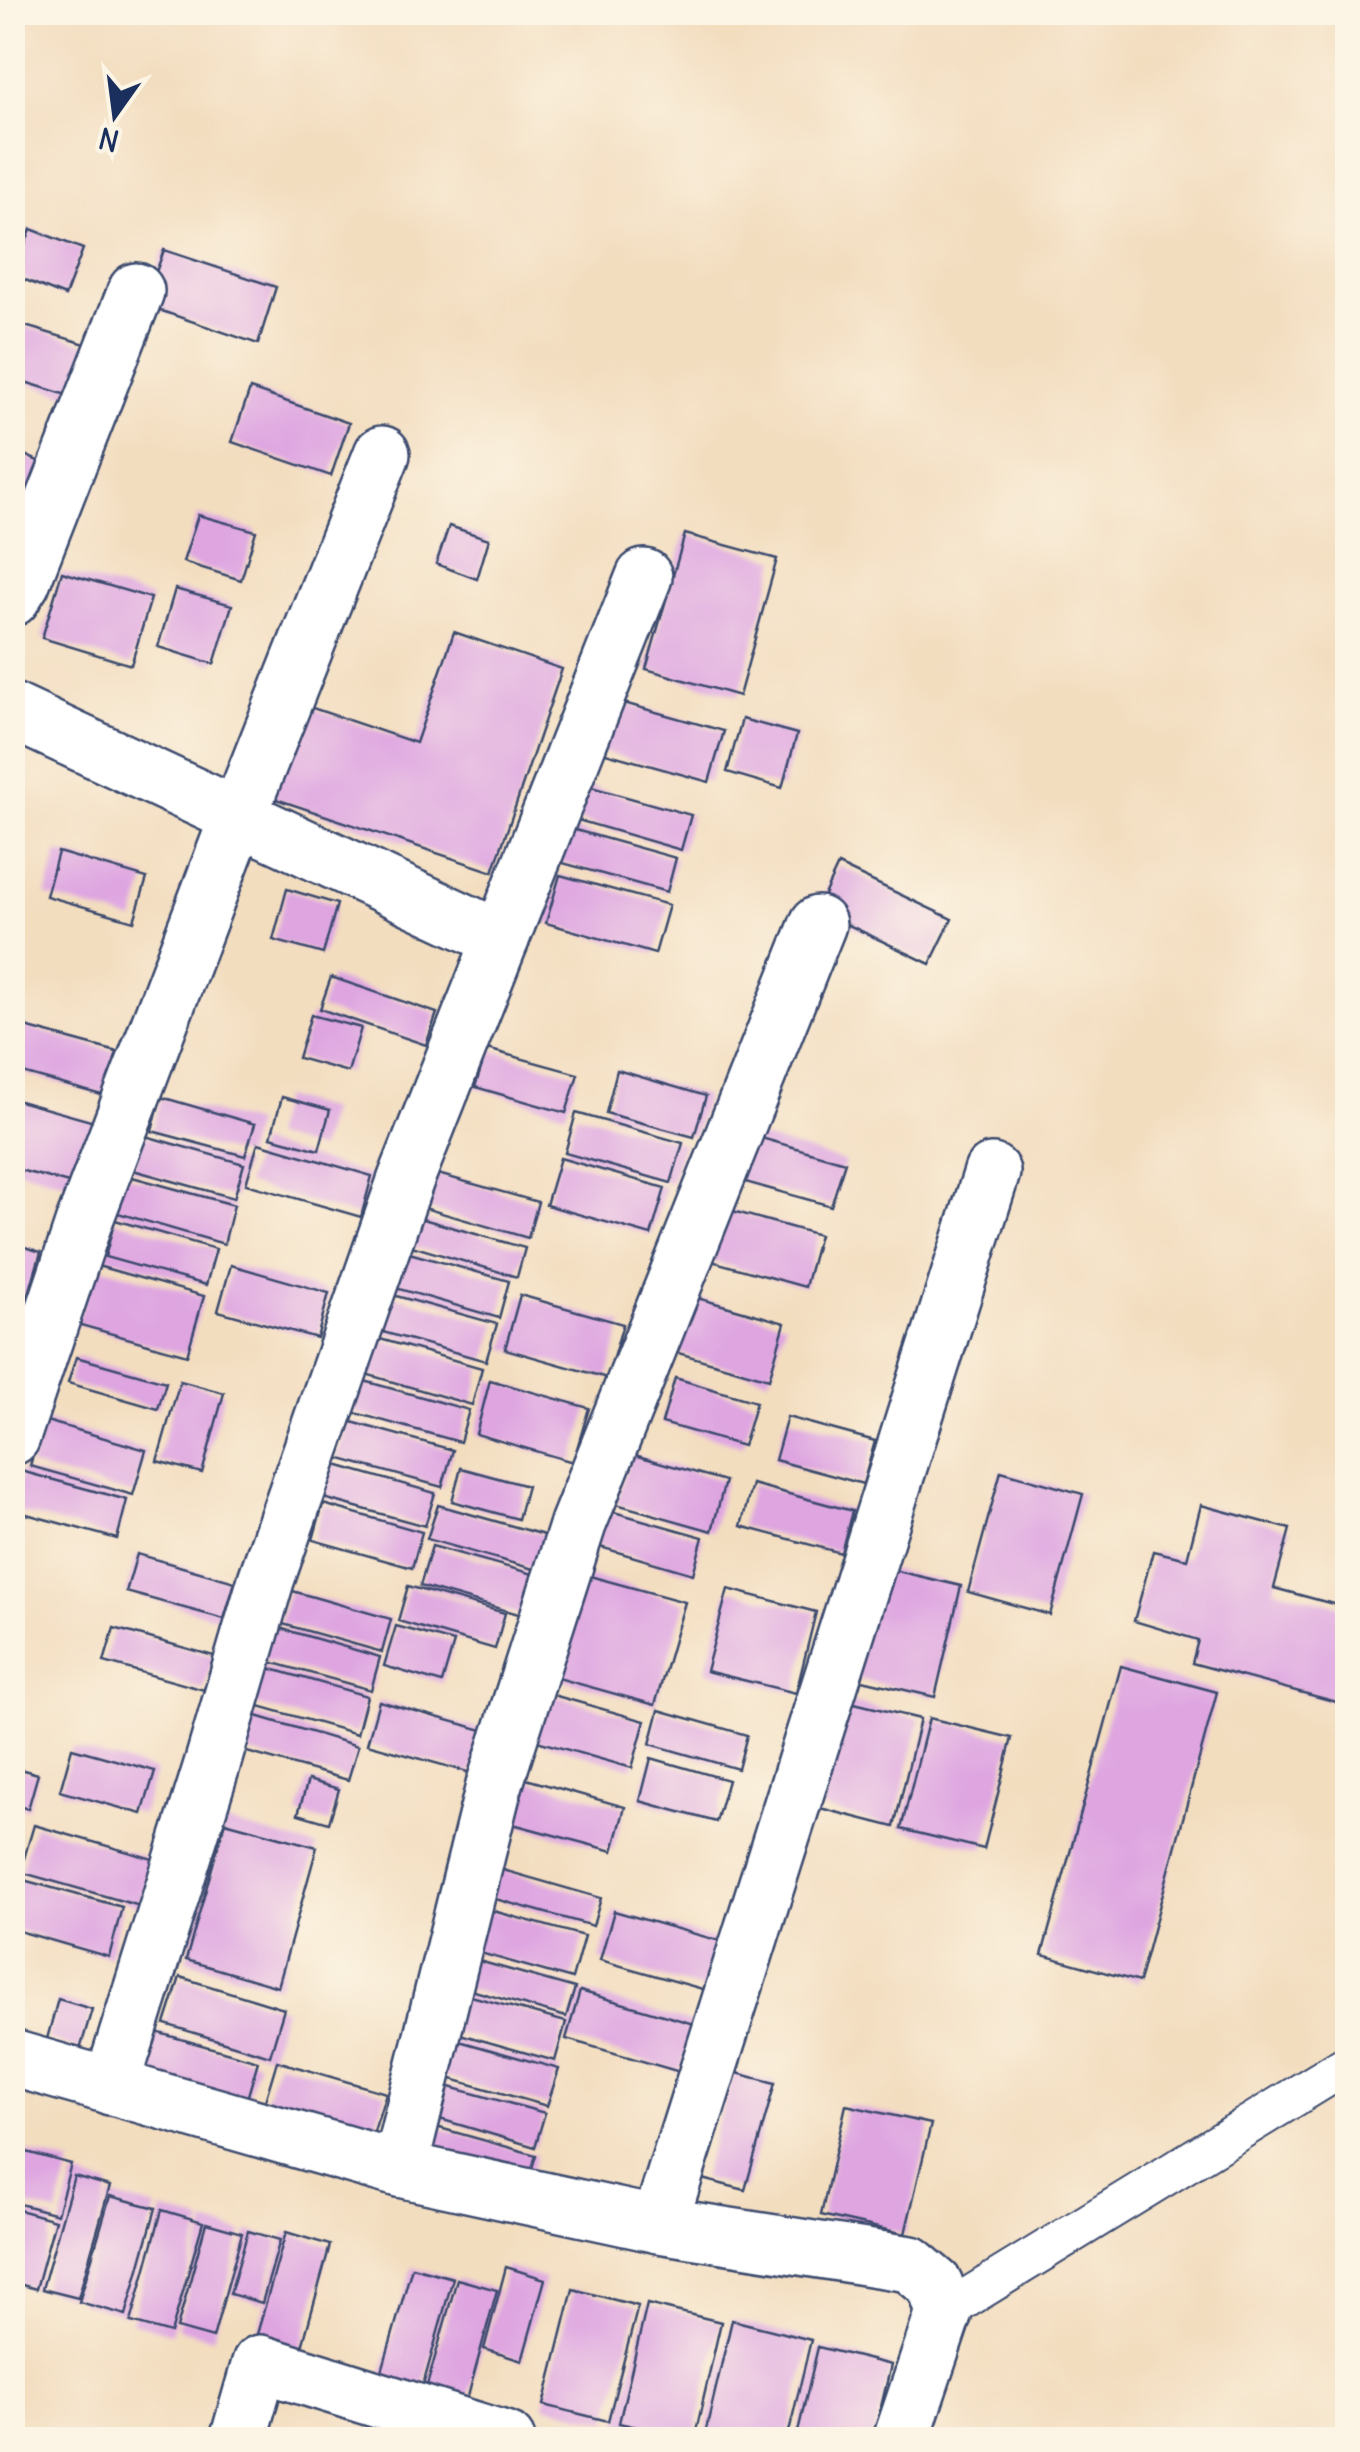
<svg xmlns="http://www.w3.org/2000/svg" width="1360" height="2452" font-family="Delius,sans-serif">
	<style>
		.building { fill: #dea5e1 }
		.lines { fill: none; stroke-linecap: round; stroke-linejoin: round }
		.service-casing { stroke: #3b496d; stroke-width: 42 }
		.minor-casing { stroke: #3b496d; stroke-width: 60 }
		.service { stroke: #fff; stroke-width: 38 }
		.minor { stroke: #fff; stroke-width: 55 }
	</style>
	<rect width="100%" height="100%" fill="#fcf5e5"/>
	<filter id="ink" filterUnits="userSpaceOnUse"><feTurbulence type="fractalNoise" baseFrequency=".01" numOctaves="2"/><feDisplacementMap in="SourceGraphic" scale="20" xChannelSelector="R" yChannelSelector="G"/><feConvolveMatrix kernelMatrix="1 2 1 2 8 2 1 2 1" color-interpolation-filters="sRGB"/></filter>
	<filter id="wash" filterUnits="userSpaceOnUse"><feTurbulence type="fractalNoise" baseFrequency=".0048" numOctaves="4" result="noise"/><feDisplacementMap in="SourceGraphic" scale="40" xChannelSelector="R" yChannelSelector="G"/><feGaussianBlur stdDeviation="2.25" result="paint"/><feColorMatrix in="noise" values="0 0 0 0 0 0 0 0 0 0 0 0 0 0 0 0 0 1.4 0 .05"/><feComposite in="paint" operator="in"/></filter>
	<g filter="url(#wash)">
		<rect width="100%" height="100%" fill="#f3ddbf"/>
		<g id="blocks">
			<g class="building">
				<polygon points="31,229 83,249 65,296 13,275"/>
				<polygon points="164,250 276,287 258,344 144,305"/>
				<polygon points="12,322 89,345 73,397 12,378"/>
				<polygon points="250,389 349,423 331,476 232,442"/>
				<polygon points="12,449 53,468 32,513 12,504"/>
				<polygon points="198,515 256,531 241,580 183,562"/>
				<polygon points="449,526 489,539 477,579 436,564"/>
				<polygon points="685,534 777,559 739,696 646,669"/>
				<polygon points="62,572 151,598 131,665 42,638"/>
				<polygon points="175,589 232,605 214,664 158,647"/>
				<polygon points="454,632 562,669 493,872 270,797 301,704 416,743"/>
				<polygon points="606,698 724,731 709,782 591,749"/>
				<polygon points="742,719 797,734 782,788 727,772"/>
				<polygon points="577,783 691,815 681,850 567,817"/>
				<polygon points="568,828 676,858 667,892 559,862"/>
				<polygon points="58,852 147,878 134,921 46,896"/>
				<polygon points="838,865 952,919 930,964 817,910"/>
				<polygon points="560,875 669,905 655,954 546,923"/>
				<polygon points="287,889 337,904 323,954 273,940"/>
				<polygon points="331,977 437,1013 426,1045 320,1009"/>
				<polygon points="311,1015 361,1028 348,1072 298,1058"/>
				<polygon points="18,1025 117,1052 105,1096 12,1070 12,1045"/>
				<polygon points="487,1049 578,1074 566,1113 475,1087"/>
				<polygon points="617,1070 706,1096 694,1137 606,1113"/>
				<polygon points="161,1097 255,1124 245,1156 152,1131"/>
				<polygon points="282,1097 330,1110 319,1150 271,1137"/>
				<polygon points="12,1099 98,1123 80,1186 12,1168"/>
				<polygon points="576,1113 683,1143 671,1183 565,1153"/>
				<polygon points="744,1133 845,1162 831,1206 731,1178"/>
				<polygon points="142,1135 244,1164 234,1198 133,1170"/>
				<polygon points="258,1143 372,1176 361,1217 246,1184"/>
				<polygon points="560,1158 665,1188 651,1235 546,1205"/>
				<polygon points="427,1171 538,1202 528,1238 417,1206"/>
				<polygon points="114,1172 234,1205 224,1244 104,1209"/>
				<polygon points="718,1207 819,1235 805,1287 704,1259"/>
				<polygon points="409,1215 525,1248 517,1277 401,1243"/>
				<polygon points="115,1220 216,1249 206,1285 105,1257"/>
				<polygon points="12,1243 41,1252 28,1297 12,1292"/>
				<polygon points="402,1251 509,1281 499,1318 392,1287"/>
				<polygon points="94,1265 204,1296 187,1355 77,1324"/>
				<polygon points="231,1265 329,1293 317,1338 218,1311"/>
				<polygon points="382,1292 497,1324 486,1361 372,1329"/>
				<polygon points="520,1295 623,1324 607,1378 505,1349"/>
				<polygon points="687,1295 785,1323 769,1379 671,1351"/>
				<polygon points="12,1305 27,1309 19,1336 12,1334"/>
				<polygon points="373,1337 482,1368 472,1405 362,1373"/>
				<polygon points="76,1357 166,1382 158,1409 68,1383"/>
				<polygon points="675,1378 756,1402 743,1446 662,1423"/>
				<polygon points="357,1379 469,1410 460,1442 348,1411"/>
				<polygon points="490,1380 589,1408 573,1462 476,1434"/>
				<polygon points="180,1381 224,1393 202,1473 157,1461"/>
				<polygon points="787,1417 875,1441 863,1484 775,1460"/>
				<polygon points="43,1420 146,1450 133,1495 30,1466"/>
				<polygon points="348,1421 453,1450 442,1487 337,1458"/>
				<polygon points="631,1454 725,1481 712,1531 616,1504"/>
				<polygon points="329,1463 435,1493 425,1526 320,1497"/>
				<polygon points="461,1468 527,1486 518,1519 452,1501"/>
				<polygon points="21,1471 127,1500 117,1539 12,1510"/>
				<polygon points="1001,1471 1083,1494 1050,1615 968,1592"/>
				<polygon points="752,1484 852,1511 841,1553 741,1526"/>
				<polygon points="323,1504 422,1532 412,1568 313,1540"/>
				<polygon points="438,1505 548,1536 537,1570 427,1539"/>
				<polygon points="1201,1505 1290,1529 1274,1588 1348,1608 1348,1705 1192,1663 1198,1640 1134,1621 1153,1551 1187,1559"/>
				<polygon points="603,1509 703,1537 693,1574 593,1545"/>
				<polygon points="432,1546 533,1574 522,1615 420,1586"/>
				<polygon points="137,1554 235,1582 224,1619 126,1592"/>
				<polygon points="880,1567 961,1586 935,1697 854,1678"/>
				<polygon points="575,1572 685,1602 655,1705 547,1675"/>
				<polygon points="408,1586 505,1613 495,1649 398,1621"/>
				<polygon points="728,1589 816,1612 796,1693 706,1671"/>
				<polygon points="289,1590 391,1619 382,1652 279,1623"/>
				<polygon points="272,1626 380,1657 371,1690 263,1660"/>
				<polygon points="396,1626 454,1642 442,1683 384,1666"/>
				<polygon points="114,1628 214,1656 204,1690 104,1662"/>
				<polygon points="258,1665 367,1696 357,1734 248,1703"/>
				<polygon points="1121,1666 1217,1692 1139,1982 1042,1955"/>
				<polygon points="539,1691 645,1721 632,1768 526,1738"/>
				<polygon points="379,1701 483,1730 471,1773 367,1744"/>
				<polygon points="846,1701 920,1719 894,1827 820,1808"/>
				<polygon points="659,1710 747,1735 738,1769 650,1744"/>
				<polygon points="253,1715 358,1746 348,1780 243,1751"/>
				<polygon points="929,1718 1012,1738 984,1849 901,1829"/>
				<polygon points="72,1748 155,1771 142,1814 60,1791"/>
				<polygon points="651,1758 728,1780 716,1822 640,1801"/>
				<polygon points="12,1767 38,1774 28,1809 12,1804"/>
				<polygon points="526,1779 625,1807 613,1851 513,1824"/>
				<polygon points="308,1780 339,1789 329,1823 298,1814"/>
				<polygon points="225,1822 317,1847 278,1987 186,1960"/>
				<polygon points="34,1825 153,1859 140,1906 20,1872"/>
				<polygon points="496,1868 601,1898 593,1926 488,1897"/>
				<polygon points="16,1878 122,1907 109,1957 12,1929 12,1890"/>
				<polygon points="479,1907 584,1936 572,1979 466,1949"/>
				<polygon points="614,1911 720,1941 706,1990 600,1960"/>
				<polygon points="468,1958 575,1988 566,2017 460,1987"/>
				<polygon points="180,1977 284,2009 270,2056 165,2024"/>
				<polygon points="580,1991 694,2024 680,2072 566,2039"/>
				<polygon points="460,1993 566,2022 555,2061 449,2031"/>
				<polygon points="58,1999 92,2009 80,2050 47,2039"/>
				<polygon points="156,2032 258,2061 242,2116 140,2087"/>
				<polygon points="452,2039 559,2069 547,2106 441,2076"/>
				<polygon points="277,2061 386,2093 370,2144 262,2111"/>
				<polygon points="733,2072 775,2083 745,2190 702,2179"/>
				<polygon points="428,2081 545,2113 535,2147 419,2113"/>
				<polygon points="846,2105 931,2124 905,2234 821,2215"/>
				<polygon points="422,2123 536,2155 529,2178 415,2145"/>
				<polygon points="12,2148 71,2164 57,2214 16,2203 12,2211"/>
				<polygon points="74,2176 110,2186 78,2298 42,2289"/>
				<polygon points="110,2196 156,2208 126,2315 79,2302"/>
				<polygon points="19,2210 55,2220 36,2289 12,2282 12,2234"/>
				<polygon points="162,2210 203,2222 171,2333 131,2322"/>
				<polygon points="206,2223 242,2233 213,2338 177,2328"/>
				<polygon points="248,2231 280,2240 262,2303 230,2294"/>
				<polygon points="286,2232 330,2245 299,2358 254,2345"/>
				<polygon points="412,2267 453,2278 422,2389 380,2378"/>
				<polygon points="506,2267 545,2279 522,2361 484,2349"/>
				<polygon points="457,2279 497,2290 467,2400 426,2389"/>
				<polygon points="573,2289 638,2306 608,2421 544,2405"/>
				<polygon points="647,2304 721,2322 694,2440 619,2423"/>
				<polygon points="732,2320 811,2340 787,2440 704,2438"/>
				<polygon points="818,2347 891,2365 873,2440 796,2440"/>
			</g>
		</g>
	</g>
	<g filter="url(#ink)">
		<use href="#blocks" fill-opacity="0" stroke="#3b496d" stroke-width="2.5"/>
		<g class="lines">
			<g class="service-casing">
				<polyline id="service" points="944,2312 1348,2064"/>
			</g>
			<g class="minor-casing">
				<g id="minor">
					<polyline points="12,598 22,582 136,291"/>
					<polyline points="12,711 501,939"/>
					<polyline points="12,1437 84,1222 238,817 382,454"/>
					<polyline points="12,2058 399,2169 659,2225 910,2264 935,2285 944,2312 901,2440"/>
					<polyline points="111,2087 212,1765 266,1580 406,1179 644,577"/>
					<polyline points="399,2169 494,1786 578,1524 818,924"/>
					<polyline points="659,2225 992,1172"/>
					<polyline points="238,2440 260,2363 507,2440"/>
				</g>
			</g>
			<use href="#service" class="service"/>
			<use href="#minor" class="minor"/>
		</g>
	</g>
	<rect width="1360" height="2452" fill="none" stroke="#fcf5e5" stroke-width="50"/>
	<g transform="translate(115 115) rotate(194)" stroke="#fcf5e5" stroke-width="8" paint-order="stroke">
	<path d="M0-8L18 38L0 25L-18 38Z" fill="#1b2f5e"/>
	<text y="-15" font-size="28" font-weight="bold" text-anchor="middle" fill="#1b2f5e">N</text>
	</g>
</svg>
